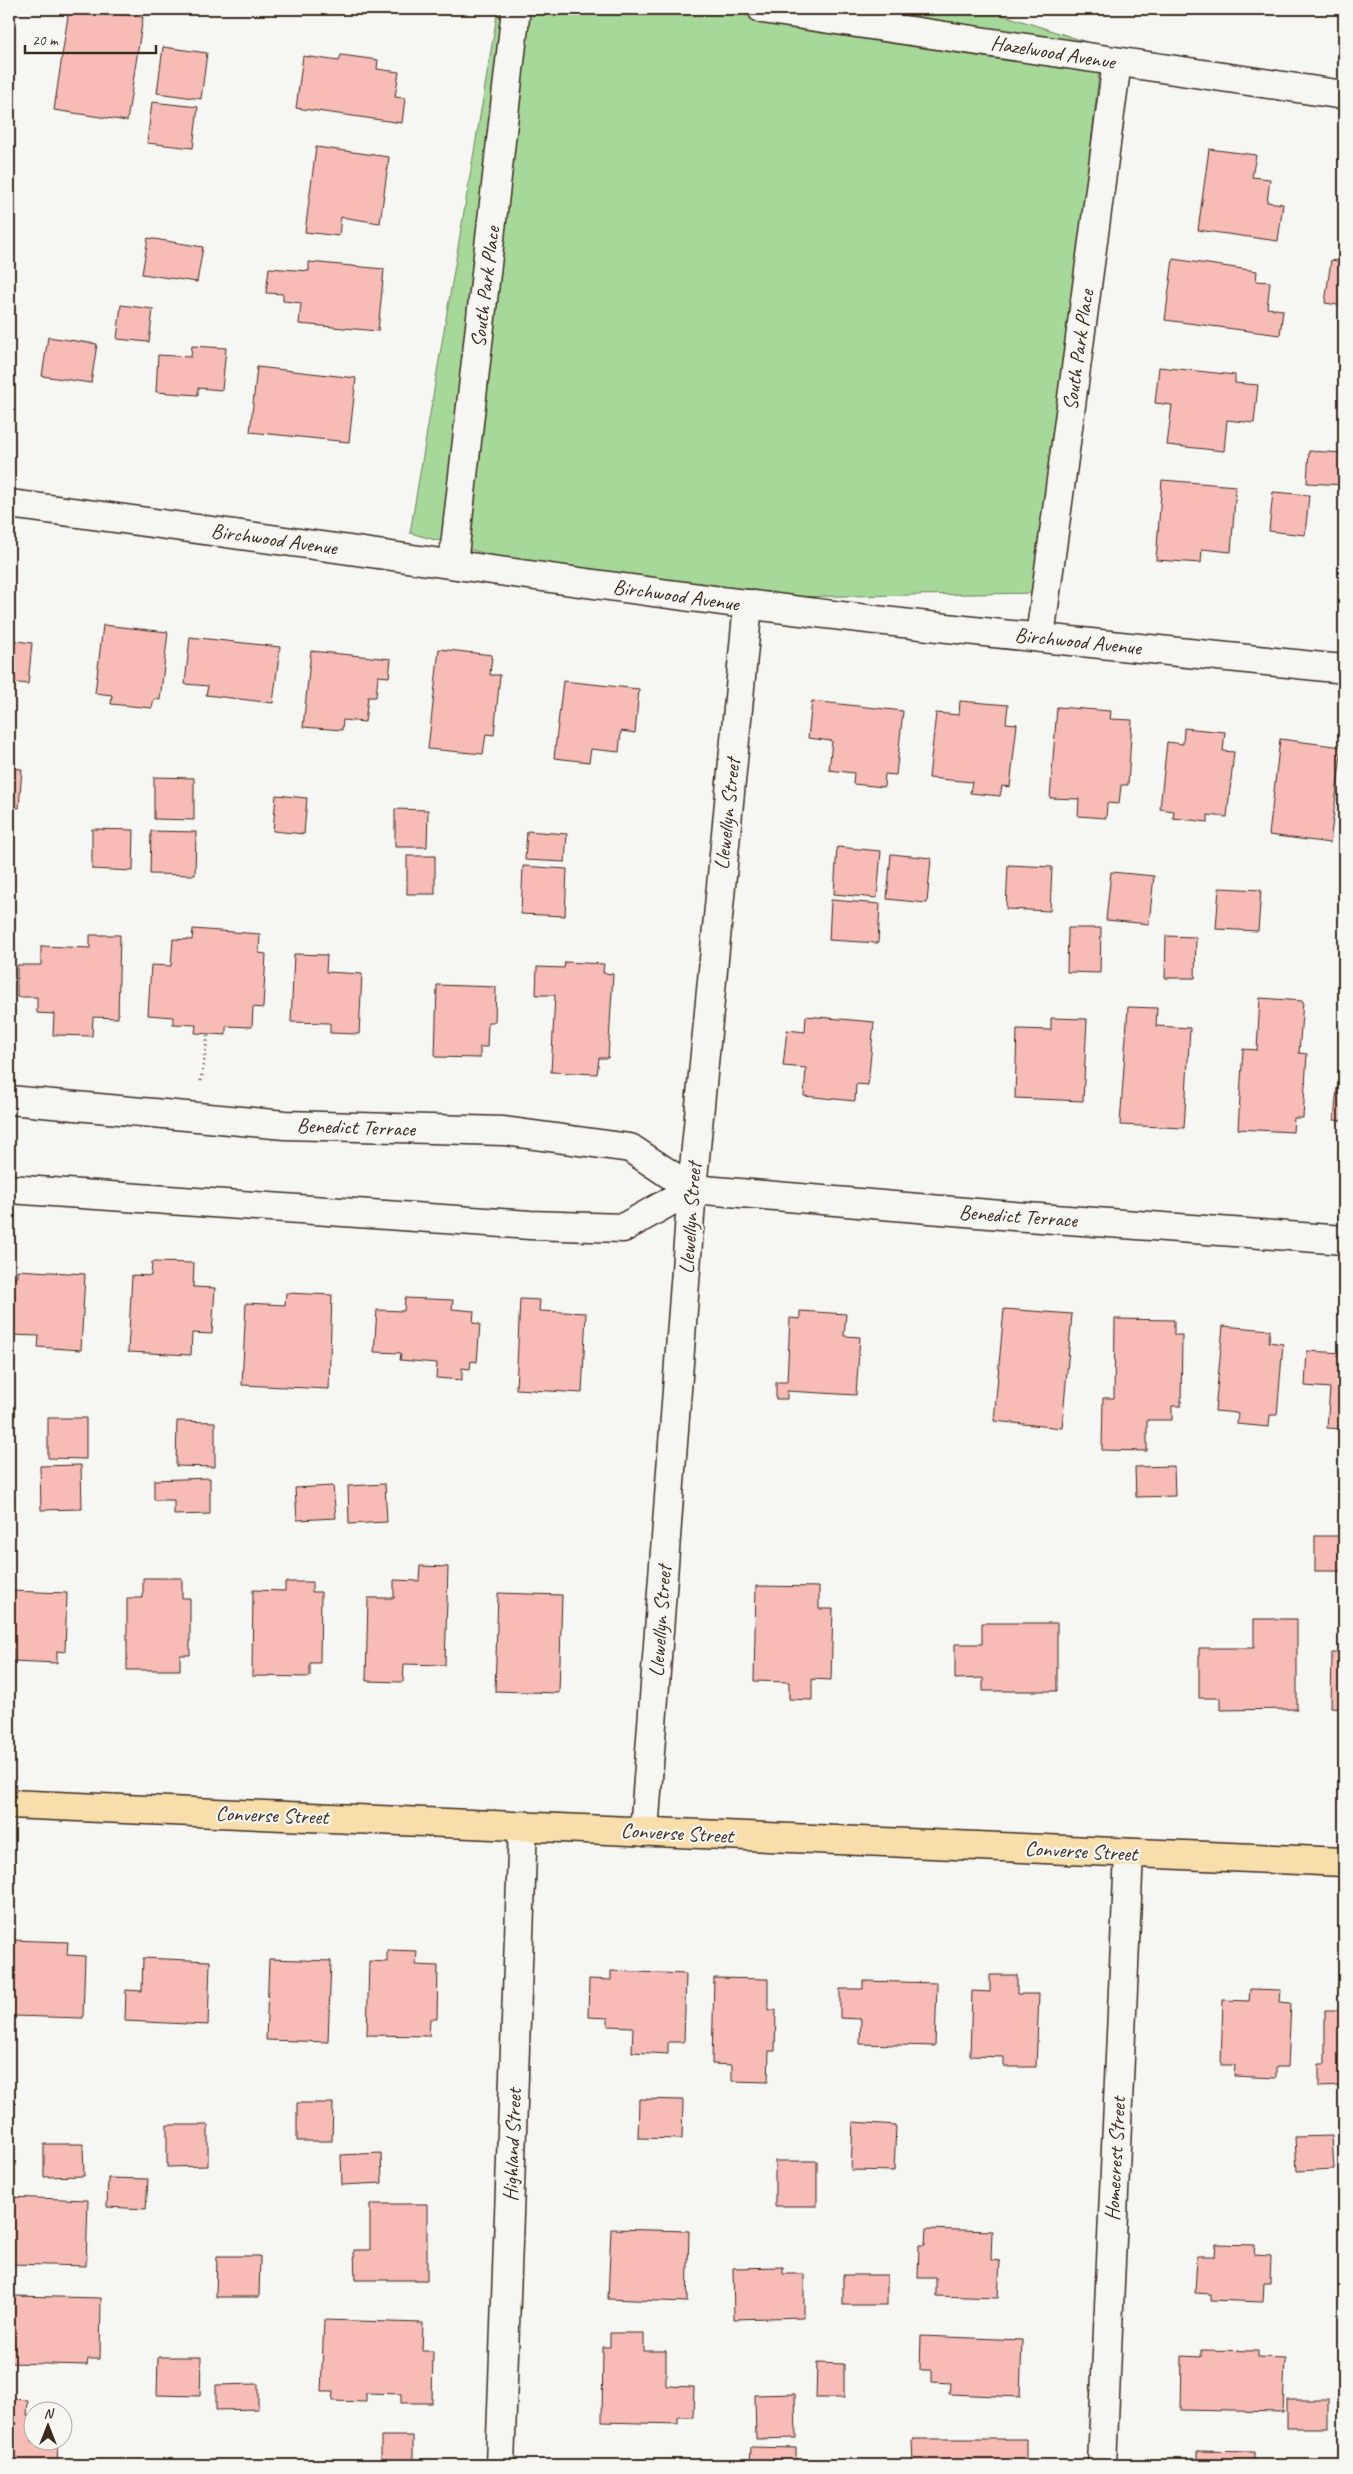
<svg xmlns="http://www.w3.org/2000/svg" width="1353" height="2474" font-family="Caveat,sans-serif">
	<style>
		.green { fill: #a6d89a; stroke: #70815c }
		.building { fill: #f8bcb7; stroke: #3b2a1e }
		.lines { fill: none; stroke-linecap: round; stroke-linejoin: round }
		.minor-casing { stroke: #3b2a1e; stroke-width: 31 }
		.major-casing { stroke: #3b2a1e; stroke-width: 31 }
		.path { stroke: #3b2a1e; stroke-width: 3; stroke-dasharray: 1 4; stroke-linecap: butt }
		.minor { stroke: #f6f6f2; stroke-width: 28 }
		.major { stroke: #f8deab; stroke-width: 28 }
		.labels { text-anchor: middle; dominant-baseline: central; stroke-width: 4.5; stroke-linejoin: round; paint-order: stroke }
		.street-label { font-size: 21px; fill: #3b2a1e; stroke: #f6f6f2 }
	</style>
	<rect width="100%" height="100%" fill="#f6f6f2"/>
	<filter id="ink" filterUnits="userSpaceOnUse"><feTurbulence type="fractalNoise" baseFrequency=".02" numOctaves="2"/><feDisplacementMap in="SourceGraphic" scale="10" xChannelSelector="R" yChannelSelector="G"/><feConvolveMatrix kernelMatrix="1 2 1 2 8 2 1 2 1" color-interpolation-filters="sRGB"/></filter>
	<g filter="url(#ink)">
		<polygon class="green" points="498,9 985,9 1102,47 1040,593 651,599 410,533"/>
		<g class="building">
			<polygon points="69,9 84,9 143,17 127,121 54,110"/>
			<polygon points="163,47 207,53 201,99 157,93"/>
			<polygon points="341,55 378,60 377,69 399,72 395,97 405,98 402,123 296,108 303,56 339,61"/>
			<polygon points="152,102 198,107 193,148 147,143"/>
			<polygon points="316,147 389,157 380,223 341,217 339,236 305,232"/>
			<polygon points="1209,149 1256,155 1252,177 1270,179 1267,202 1283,204 1278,241 1198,230"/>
			<polygon points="148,238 203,247 197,282 142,274"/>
			<polygon points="1173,259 1257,271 1256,281 1270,282 1267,308 1283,310 1280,335 1165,320"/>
			<polygon points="1331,260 1344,262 1344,306 1325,303"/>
			<polygon points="309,262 384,269 378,331 299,324 301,303 283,301 283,294 266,293 269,268 309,271"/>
			<polygon points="121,305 153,309 149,342 117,339"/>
			<polygon points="48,337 97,344 91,383 42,376"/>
			<polygon points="192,346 226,348 222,390 198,388 198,395 156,392 158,355 191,357"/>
			<polygon points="257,367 356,378 349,442 250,432"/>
			<polygon points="1159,367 1235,375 1235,383 1258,385 1254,423 1227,420 1224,451 1167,445 1172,405 1155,403"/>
			<polygon points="1309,451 1344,453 1344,485 1307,483"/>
			<polygon points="1162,480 1236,486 1231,552 1202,549 1201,563 1156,560"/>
			<polygon points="1273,492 1309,495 1305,535 1269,531"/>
			<polygon points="103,625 168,632 160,700 154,699 152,708 111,704 112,695 95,693"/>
			<polygon points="190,637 280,647 273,703 206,695 208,686 185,684"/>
			<polygon points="9,640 32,643 28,684 9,682"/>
			<polygon points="439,649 492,655 490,675 500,675 494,735 486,734 483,754 428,749"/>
			<polygon points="311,651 391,659 389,677 378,676 376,697 368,697 365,722 343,720 342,730 303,727"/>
			<polygon points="563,681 639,689 635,733 621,731 619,752 591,749 589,762 554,758"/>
			<polygon points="812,701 903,711 896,775 885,774 884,787 853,784 854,773 829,770 832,741 808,738"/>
			<polygon points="960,701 1008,705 1006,723 1017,724 1010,787 1002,786 1000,796 970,793 972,782 929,778 936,713 959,715"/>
			<polygon points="1057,707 1111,711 1110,719 1132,720 1128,785 1121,785 1119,804 1107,803 1106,818 1078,816 1079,799 1050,798"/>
			<polygon points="1184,728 1225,732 1223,751 1234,752 1227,817 1208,815 1208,822 1173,818 1174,811 1160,809 1167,742 1183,744"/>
			<polygon points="1280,739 1342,747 1330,843 1269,835"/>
			<polygon points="9,768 22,769 19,808 9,807"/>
			<polygon points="154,777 194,778 194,820 154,819"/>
			<polygon points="276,795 307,798 304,834 273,831"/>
			<polygon points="395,809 428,810 427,847 395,847"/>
			<polygon points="9,816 15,817 12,861 9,860"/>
			<polygon points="92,829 134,830 133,871 92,869"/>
			<polygon points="151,831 196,832 195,875 150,874"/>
			<polygon points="527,831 567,834 565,862 525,860"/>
			<polygon points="837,847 881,851 877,898 834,894"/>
			<polygon points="891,854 931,858 927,903 887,899"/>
			<rect x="407" y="856" width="28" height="38"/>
			<polygon points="1008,865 1052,867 1050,911 1006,909"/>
			<polygon points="523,866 567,869 565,916 521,914"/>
			<polygon points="1111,872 1154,876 1149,924 1106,920"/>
			<polygon points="1219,888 1261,890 1258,931 1216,929"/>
			<polygon points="831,900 880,904 878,943 829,940"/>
			<polygon points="1068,928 1101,928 1100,973 1067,972"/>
			<polygon points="193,929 260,934 259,953 266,954 263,1008 253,1007 252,1027 226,1026 226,1035 195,1033 196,1025 173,1024 173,1017 148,1015 151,965 171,966 173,939 192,940"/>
			<polygon points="90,935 120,935 118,1018 93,1017 92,1036 53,1035 54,1014 37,1013 37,997 17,997 17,965 41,965 41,946 90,948"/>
			<polygon points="1166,936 1196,937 1195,978 1165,978"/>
			<polygon points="294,954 327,955 326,972 362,974 359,1034 330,1033 330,1023 291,1022"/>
			<polygon points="565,962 604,964 603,973 613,974 608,1058 599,1058 597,1074 551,1072 555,995 536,995 537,967 564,968"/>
			<polygon points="437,985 496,987 495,1022 488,1022 487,1047 480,1047 480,1058 435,1057"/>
			<polygon points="1260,998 1303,1001 1299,1053 1307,1054 1303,1118 1294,1118 1293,1132 1238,1129 1243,1049 1257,1050"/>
			<polygon points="1128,1007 1157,1008 1156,1026 1190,1028 1184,1128 1120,1125"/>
			<polygon points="806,1016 874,1022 868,1085 856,1084 855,1101 804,1096 806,1068 783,1066 787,1030 805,1032"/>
			<polygon points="1051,1018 1087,1019 1083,1101 1015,1098 1017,1029 1051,1030"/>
			<polygon points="1337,1088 1344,1088 1344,1121 1334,1120"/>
			<polygon points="152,1262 194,1263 193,1287 215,1288 212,1334 192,1333 191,1355 128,1352 132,1275 151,1276"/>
			<polygon points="17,1270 85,1274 81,1350 38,1347 39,1336 12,1335 13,1314 9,1314 9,1277 17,1277"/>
			<polygon points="286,1293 332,1295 329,1389 242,1385 246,1303 285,1305"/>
			<polygon points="405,1298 453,1300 452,1309 474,1311 473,1323 480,1324 477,1362 471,1361 470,1369 462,1368 462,1380 436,1378 437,1363 400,1360 401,1353 374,1352 377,1310 404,1311"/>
			<polygon points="520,1299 540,1300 539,1311 586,1313 582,1393 516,1389"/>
			<polygon points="1004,1309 1072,1314 1062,1428 994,1421"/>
			<polygon points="800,1311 846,1314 844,1336 860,1337 856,1395 787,1391 787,1399 776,1399 776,1382 787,1382 790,1318 800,1319"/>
			<polygon points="1115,1319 1174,1320 1174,1335 1182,1335 1181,1406 1172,1406 1172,1420 1147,1420 1147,1451 1102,1450 1103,1398 1114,1398"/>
			<polygon points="1223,1326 1270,1330 1269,1342 1283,1344 1277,1415 1270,1415 1269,1427 1237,1424 1238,1413 1215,1411"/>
			<polygon points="1307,1351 1344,1353 1344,1429 1327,1428 1330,1388 1305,1386"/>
			<polygon points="48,1418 86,1418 86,1459 48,1458"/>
			<polygon points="177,1421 215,1422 215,1467 176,1466"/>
			<polygon points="81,1465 82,1509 41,1510 40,1466"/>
			<polygon points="1174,1466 1175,1496 1136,1497 1135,1467"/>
			<polygon points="210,1478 210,1514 174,1515 174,1500 154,1500 154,1480"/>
			<polygon points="385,1484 387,1522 349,1524 348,1486"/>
			<polygon points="333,1486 336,1518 297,1520 295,1488"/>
			<rect x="1315" y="1536" width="29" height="35"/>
			<polygon points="420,1566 448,1567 445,1665 404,1664 403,1682 366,1681 368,1598 394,1598 394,1580 419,1581"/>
			<polygon points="143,1578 182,1578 182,1598 190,1598 190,1655 180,1655 180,1670 127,1670 127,1598 143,1598"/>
			<polygon points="285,1582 312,1582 312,1592 321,1592 320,1663 310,1663 310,1677 252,1676 253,1590 285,1591"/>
			<polygon points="756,1586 819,1587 819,1609 833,1609 831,1680 812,1679 812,1700 789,1699 789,1682 754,1681"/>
			<polygon points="9,1591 67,1593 65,1652 57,1651 57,1663 13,1661 13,1649 9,1649"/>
			<polygon points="498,1593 562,1595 559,1693 495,1691"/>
			<polygon points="1254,1619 1297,1619 1297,1709 1220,1710 1220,1698 1199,1698 1199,1648 1254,1648"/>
			<polygon points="982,1623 1057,1623 1057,1691 983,1691 983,1678 955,1679 955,1644 982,1644"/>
			<polygon points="1332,1653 1344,1653 1344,1708 1331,1707"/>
			<polygon points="9,1940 68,1942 67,1955 85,1956 83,2018 12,2016 13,1973 9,1973"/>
			<polygon points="387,1950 417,1951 416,1965 438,1966 437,2019 430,2019 429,2036 367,2035 369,1961 387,1962"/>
			<polygon points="143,1958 210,1961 208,2025 125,2021 126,1990 142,1991"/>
			<polygon points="269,1959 331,1961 328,2042 266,2040"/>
			<polygon points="611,1971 686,1974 684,2042 668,2042 668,2054 632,2052 633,2027 608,2026 608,2018 588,2017 589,1979 611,1980"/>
			<polygon points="990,1975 1017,1975 1017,1994 1039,1994 1036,2067 1004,2067 1004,2057 970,2056 972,1991 990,1992"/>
			<polygon points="714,1978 768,1979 768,2010 776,2010 775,2051 769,2051 768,2082 732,2081 732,2065 712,2064"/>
			<polygon points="863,1981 937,1983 935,2046 860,2044 861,2019 840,2018 840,1989 863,1989"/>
			<polygon points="1250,1989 1281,1990 1280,2002 1291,2003 1288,2067 1276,2067 1276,2078 1234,2076 1235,2065 1221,2065 1223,2000 1249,2001"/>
			<polygon points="1325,2010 1344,2010 1344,2086 1319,2087 1319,2064 1325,2064"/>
			<polygon points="639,2099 683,2100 682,2139 638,2138"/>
			<polygon points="297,2103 333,2103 332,2141 297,2141"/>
			<polygon points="853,2122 896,2125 894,2171 851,2170"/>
			<polygon points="167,2125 208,2125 208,2166 167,2167"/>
			<polygon points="1332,2136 1334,2169 1297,2171 1295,2137"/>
			<polygon points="44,2144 83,2144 84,2176 44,2177"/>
			<polygon points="381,2153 382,2183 342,2185 341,2155"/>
			<rect x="775" y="2161" width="42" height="45"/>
			<polygon points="108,2178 148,2179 146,2209 107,2207"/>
			<polygon points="9,2197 88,2200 86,2266 9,2264"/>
			<polygon points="370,2204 427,2204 427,2280 355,2280 354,2250 370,2250"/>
			<polygon points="611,2229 689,2231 687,2302 608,2299"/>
			<polygon points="926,2229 992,2231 991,2260 1000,2261 998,2298 936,2296 936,2278 918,2278 919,2245 925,2245"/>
			<polygon points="1216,2244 1255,2245 1254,2255 1271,2256 1270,2283 1264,2283 1263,2302 1211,2300 1211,2294 1195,2293 1197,2256 1215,2256"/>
			<polygon points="217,2256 260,2256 259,2297 216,2297"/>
			<polygon points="783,2267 783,2274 804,2274 804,2317 734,2319 733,2268"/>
			<rect x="843" y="2275" width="44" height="30"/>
			<polygon points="14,2296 101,2298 100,2359 88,2359 87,2365 10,2363 9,2318 13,2318"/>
			<polygon points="324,2320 423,2323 422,2351 433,2351 432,2403 401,2403 401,2394 366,2393 366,2402 332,2401 333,2392 321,2392"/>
			<polygon points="610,2333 644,2333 644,2351 666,2351 666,2386 694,2387 693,2417 678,2417 678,2424 602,2422 603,2347 610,2347"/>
			<polygon points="921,2336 1022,2340 1020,2397 949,2394 950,2383 932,2382 932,2370 920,2370"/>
			<polygon points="1201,2350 1258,2351 1258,2357 1285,2358 1283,2412 1181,2410 1182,2356 1201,2357"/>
			<polygon points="158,2357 201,2357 200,2396 157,2395"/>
			<polygon points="817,2363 844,2364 844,2398 816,2398"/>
			<polygon points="258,2384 258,2409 216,2410 216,2385"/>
			<polygon points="795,2394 796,2438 756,2439 755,2395"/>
			<polygon points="9,2399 28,2400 27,2416 32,2416 32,2442 58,2444 57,2465 9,2465"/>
			<rect x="1287" y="2400" width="41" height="28"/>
			<polygon points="381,2436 413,2436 413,2465 362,2465 362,2459 381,2459"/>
			<polygon points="912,2439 1026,2439 1026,2465 913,2465"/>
			<polygon points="751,2447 796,2448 796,2465 750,2465"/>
			<polygon points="1197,2451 1254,2452 1254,2465 1197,2465"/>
		</g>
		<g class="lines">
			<g class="minor-casing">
				<g id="minor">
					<polyline points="762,9 1344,95"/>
					<path d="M9,504c246,31 491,69 737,100 199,26 399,44 598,65"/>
					<polyline points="453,564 516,9"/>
					<polyline points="1040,637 1117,62"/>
					<polyline points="9,1100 285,1125 504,1131 630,1148 692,1189 1013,1216 1344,1240"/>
					<polyline points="9,1189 530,1225 623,1228 692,1189"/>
					<polyline points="644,1832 692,1189 748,604"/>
					<polyline points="500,2465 523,1825"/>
					<polyline points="1102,2465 1129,1853"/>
				</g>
			</g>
			<g class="major-casing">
				<polyline id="major" points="9,1804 1344,1862"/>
			</g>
			<polyline class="path" points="201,1081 208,1034"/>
			<use href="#minor" class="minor"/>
			<use href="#major" class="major"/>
		</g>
	</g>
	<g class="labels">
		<g class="street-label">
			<text transform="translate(1053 52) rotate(9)">Hazelwood Avenue</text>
			<text transform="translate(485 287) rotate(-83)">South Park Place</text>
			<text transform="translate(1078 350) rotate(-82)">South Park Place</text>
			<text transform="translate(274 539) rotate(8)">Birchwood Avenue</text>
			<text transform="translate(676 595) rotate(8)">Birchwood Avenue</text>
			<text transform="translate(1078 641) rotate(6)">Birchwood Avenue</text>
			<text transform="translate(727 814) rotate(-84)">Llewellyn Street</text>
			<text transform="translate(356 1127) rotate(2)">Benedict Terrace</text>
			<text transform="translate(1018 1216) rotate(4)">Benedict Terrace</text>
			<text transform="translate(690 1218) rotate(-86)">Llewellyn Street</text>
			<text transform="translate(660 1621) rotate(-86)">Llewellyn Street</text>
			<text transform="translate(272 1815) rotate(2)">Converse Street</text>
			<text transform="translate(677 1833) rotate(3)">Converse Street</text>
			<text transform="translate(1081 1851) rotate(3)">Converse Street</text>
			<text transform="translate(512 2145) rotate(-88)">Highland Street</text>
			<text transform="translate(1115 2159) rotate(-87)">Homecrest Street</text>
		</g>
	</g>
	<rect width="1353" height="2474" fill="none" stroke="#f6f6f2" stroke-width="30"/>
	<rect x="15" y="15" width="1323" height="2444" fill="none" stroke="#3b2a1e" stroke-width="2" filter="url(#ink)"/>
	<g transform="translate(48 2426)"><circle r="24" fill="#f6f6f2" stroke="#aba49d"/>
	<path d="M0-4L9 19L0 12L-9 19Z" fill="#3b2a1e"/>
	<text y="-8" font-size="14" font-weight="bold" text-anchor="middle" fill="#3b2a1e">N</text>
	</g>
	<path d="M25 45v8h131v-8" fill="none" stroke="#3b2a1e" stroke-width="2.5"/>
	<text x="32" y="45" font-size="15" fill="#3b2a1e" stroke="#f6f6f2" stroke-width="4" paint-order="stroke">20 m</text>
</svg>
